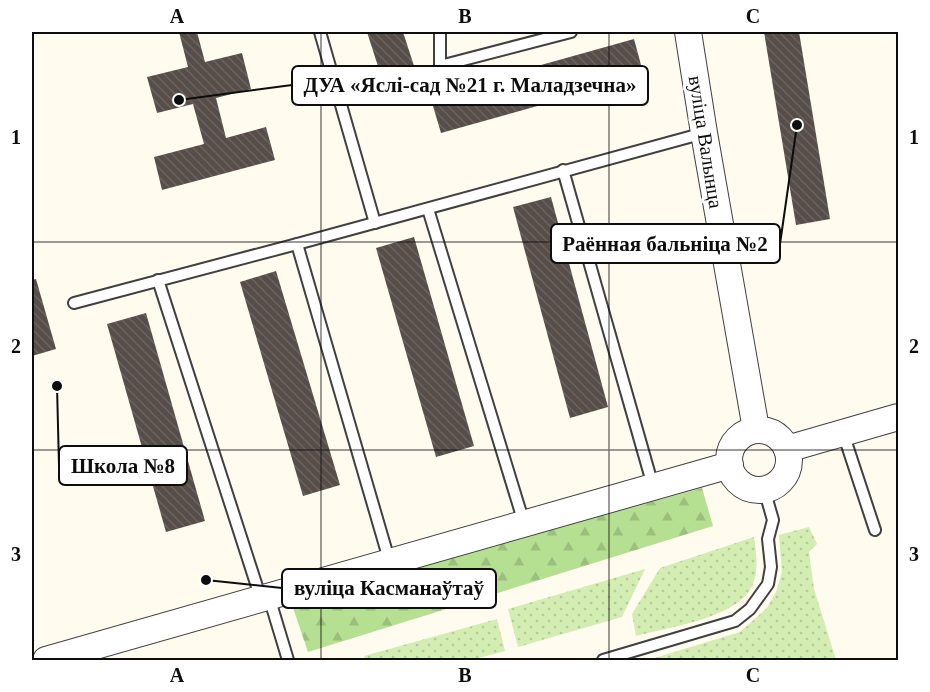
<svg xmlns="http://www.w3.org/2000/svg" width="930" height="692" font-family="Georgia,serif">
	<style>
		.grass { fill: url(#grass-dots) }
		.forest { fill: url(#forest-firs) }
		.building { fill: url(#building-back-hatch) }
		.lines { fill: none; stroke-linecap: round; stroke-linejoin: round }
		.service-casing { stroke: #404040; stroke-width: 14 }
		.tertiary-casing { stroke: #404040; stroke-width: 28 }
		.service { stroke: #fff; stroke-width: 10 }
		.tertiary { stroke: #fff; stroke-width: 26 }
		.grid { fill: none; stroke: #0d0d0d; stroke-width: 1.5; stroke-opacity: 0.55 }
		.labels { text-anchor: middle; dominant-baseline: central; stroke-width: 6; stroke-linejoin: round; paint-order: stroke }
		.street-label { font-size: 20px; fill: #0d0d0d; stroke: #fff }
		.leader { fill: none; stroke: #0d0d0d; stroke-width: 2 }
		.callout-dot { fill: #0d0d0d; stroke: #fff; stroke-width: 2 }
		.callout { fill: #fff; stroke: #0d0d0d; stroke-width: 2 }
		.callout-label { font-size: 21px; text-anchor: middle; font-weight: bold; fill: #0d0d0d }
		.neatline { fill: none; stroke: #0d0d0d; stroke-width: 2 }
		.grid-label { font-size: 20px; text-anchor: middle; font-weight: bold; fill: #0d0d0d }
	</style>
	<defs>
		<pattern id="grass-dots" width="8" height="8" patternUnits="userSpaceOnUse" patternTransform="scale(1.5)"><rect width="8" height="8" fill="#d3edb3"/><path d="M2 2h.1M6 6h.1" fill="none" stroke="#b4ca99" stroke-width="1.8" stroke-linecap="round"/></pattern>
		<pattern id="forest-firs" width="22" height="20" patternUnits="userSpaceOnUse" patternTransform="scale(1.5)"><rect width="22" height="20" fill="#b6e091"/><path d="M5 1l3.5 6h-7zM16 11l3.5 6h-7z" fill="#9bbf7c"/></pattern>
		<pattern id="building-back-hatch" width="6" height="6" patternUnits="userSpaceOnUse" patternTransform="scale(1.5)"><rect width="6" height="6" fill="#574e49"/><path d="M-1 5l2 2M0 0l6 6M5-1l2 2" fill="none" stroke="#6a635f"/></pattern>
	</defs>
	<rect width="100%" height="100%" fill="#fffbee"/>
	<g class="grass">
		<polygon points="809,527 817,544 809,552 814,589 836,660 648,660 740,632 767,608 776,592 782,572 779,535"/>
		<path d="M754,537c2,15 5,32 -1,47 -13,34 -84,43 -117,52l-4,-22 28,-46z"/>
		<polygon points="645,569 622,617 518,647 508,609"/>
		<polygon points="497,619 505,651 471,660 366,660 364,656"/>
	</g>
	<polygon class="forest" points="702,488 713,526 308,652 291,602"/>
	<g class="building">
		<polygon points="179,32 197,32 205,62 242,53 251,89 216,98 226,138 266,127 275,160 162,190 154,157 204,144 193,104 157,113 147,77 188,67"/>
		<polygon points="367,32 403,32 416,72 383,82"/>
		<polygon points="764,32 799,32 830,219 796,225"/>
		<polygon points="634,39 644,76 441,133 430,96"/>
		<polygon points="551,197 608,407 570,418 513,207"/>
		<polygon points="414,237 474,446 436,457 376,248"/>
		<polygon points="276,271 340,485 303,496 240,282"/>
		<polygon points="36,279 56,349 32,356 32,280"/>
		<polygon points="146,313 205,521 166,532 107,324"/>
	</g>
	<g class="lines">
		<g class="service-casing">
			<g id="service">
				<polyline points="320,32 375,223"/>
				<polyline points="440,32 440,66 571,32"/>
				<polyline points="563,170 653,486"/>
				<polyline points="428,209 524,523"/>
				<polyline points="297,244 390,563"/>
				<polyline points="158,280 261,599"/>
				<polyline points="74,303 297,244 704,133"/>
				<polyline points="843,433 875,530"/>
				<polyline points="269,597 288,660"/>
				<polyline points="603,660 735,621 750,609 768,584 771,567 768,539 773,520 764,489"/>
			</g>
		</g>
		<g class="tertiary-casing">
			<g id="tertiary">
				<polyline points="688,32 704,133 756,429"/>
				<circle cx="759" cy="460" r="30"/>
				<polyline points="787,449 898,417"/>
				<polyline points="46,660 730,465"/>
			</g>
		</g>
		<use href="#service" class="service"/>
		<use href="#tertiary" class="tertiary"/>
	</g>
	<path class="grid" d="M321,32v628M609,32v628M32,242h866M32,450h866"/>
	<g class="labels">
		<g class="street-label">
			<text transform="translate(706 142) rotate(81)">вуліца Валынца</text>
		</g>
	</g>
	<path class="leader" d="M179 100L292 85M797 125L780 244M57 386L59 466M206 580L282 588"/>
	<g class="callout-dot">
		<circle cx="179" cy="100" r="6"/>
		<circle cx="797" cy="125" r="6"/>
		<circle cx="57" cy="386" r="6"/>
		<circle cx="206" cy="580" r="6"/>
	</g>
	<g class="callout">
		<rect x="292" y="66" width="356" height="39" rx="6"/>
		<rect x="551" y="224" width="229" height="39" rx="6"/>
		<rect x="59" y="446" width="128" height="39" rx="6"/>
		<rect x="282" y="569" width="214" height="39" rx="6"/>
	</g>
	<g class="callout-label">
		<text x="470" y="92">ДУА «Яслі-сад №21 г. Маладзечна»</text>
		<text x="665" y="251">Раённая бальніца №2</text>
		<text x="123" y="473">Школа №8</text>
		<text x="389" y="595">вуліца Касманаўтаў</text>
	</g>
	<rect width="930" height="692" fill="none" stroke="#ffffff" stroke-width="66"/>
	<rect x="33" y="33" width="864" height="626" class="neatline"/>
	<g class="grid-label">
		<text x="177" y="23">A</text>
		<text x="465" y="23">B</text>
		<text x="753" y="23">C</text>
		<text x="16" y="144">1</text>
		<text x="914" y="144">1</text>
		<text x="16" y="353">2</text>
		<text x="914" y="353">2</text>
		<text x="16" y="561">3</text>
		<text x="914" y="561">3</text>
		<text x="177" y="682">A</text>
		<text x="465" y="682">B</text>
		<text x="753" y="682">C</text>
	</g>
</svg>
